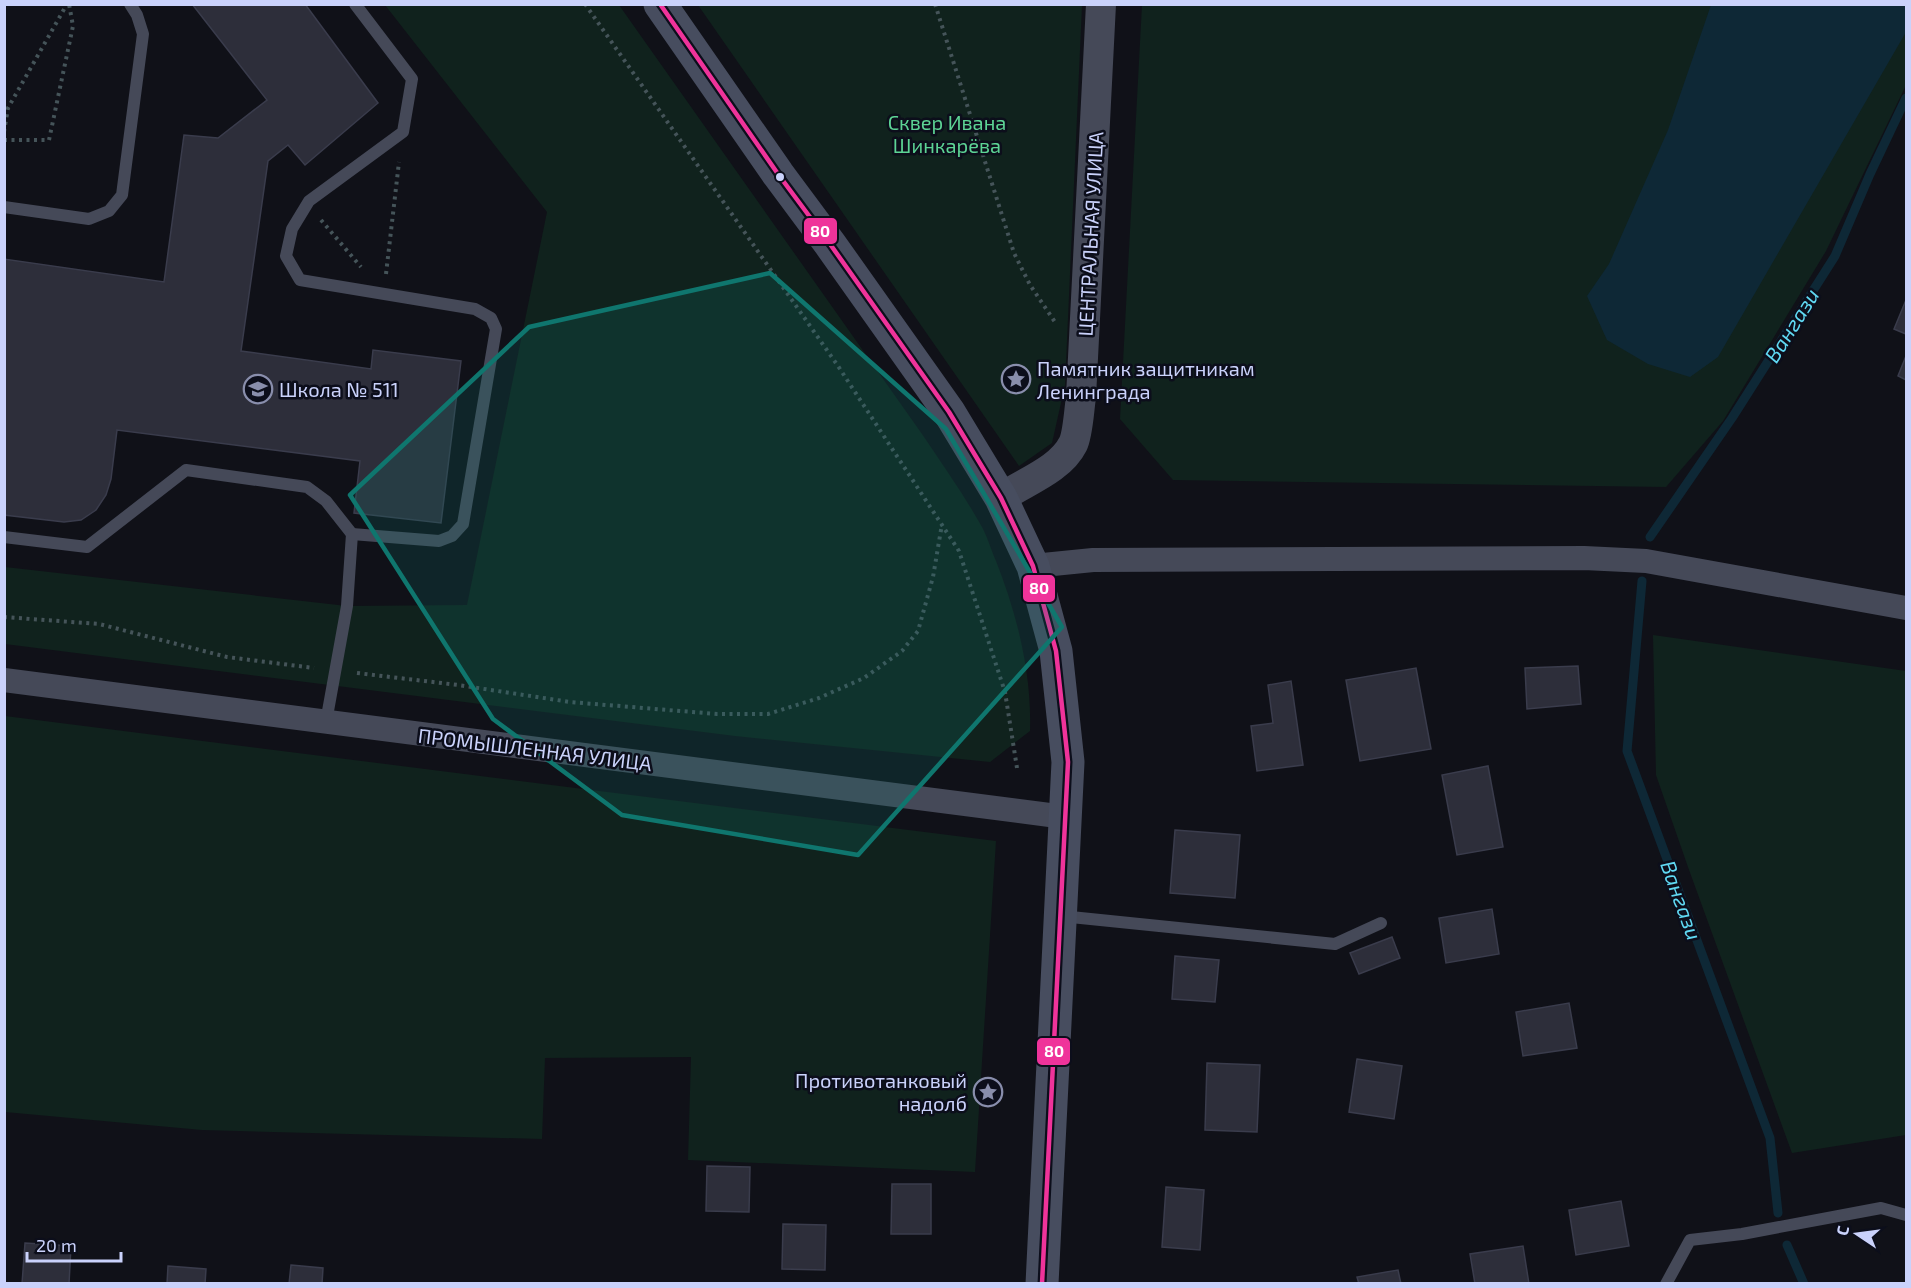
<svg xmlns="http://www.w3.org/2000/svg" width="1911" height="1288" font-family="'Exo 2',sans-serif">
	<style>
		.green { fill: #10221d }
		.water { fill: #0e2836 }
		.lines { fill: none; stroke-linecap: round; stroke-linejoin: round }
		.stream { stroke: #0e2836; stroke-width: 9 }
		.building { fill: #2d2e3a; stroke: #3a3c4c; stroke-width: 1.5 }
		.path { stroke: #455459; stroke-width: 4; stroke-dasharray: 3 4.5; stroke-linecap: butt }
		.service { stroke: #454958; stroke-width: 12 }
		.minor { stroke: #454958; stroke-width: 24 }
		.tertiary { stroke: #454958; stroke-width: 30 }
		.secondary { stroke: #474d5f; stroke-width: 33 }
		.bus-1-casing { stroke: #0c0e1b; stroke-width: 9 }
		.bus-1 { stroke: #ef339a; stroke-width: 4.5 }
		.marked { fill: #0f766e; fill-opacity: 0.2; stroke: #0f766e; stroke-width: 4.5; stroke-linejoin: round }
		.bus-dot { fill: #cad2fb; stroke: #0c0e1b; stroke-width: 2 }
		.labels { text-anchor: middle; dominant-baseline: central; stroke-width: 5; stroke-linejoin: round; paint-order: stroke }
		.park-label { font-size: 20px; fill: #5dd495; stroke: #0c0e1b }
		.street-label { font-size: 20px; fill: #cad2fb; stroke: #0c0e1b }
		.poi-label { font-size: 20px; fill: #cad2fb; stroke: #0c0e1b; text-anchor: start }
		.water-label { font-size: 21px; font-style: italic; fill: #60d9f3; stroke: #0c0e1b }
		.line-badge { stroke: #0c0e1b; stroke-width: 2 }
		.badge-label { font-size: 16px; text-anchor: middle; font-weight: bold; fill: #fff }
	</style>
	<rect width="100%" height="100%" fill="#101118"/>
	<g class="green">
		<path d="M385,5h234l303,429c21,31 42,61 60,93 6,11 9,23 14,34 21,53 36,113 34,170l-40,31 -255,-26 -730,-92v-77l342,39 120,-1 80,-393z"/>
		<polygon points="698,5 1082,5 1065,385 1052,443 1019,466"/>
		<polygon points="1142,5 1906,5 1906,85 1826,251 1723,421 1666,487 1173,480 1120,419"/>
		<polygon points="1653,635 1906,671 1906,1135 1792,1153 1688,867 1656,775"/>
		<polygon points="5,716 996,841 975,1172 688,1160 691,1057 545,1058 542,1139 202,1130 5,1112"/>
	</g>
	<polygon class="water" points="1711,5 1906,5 1906,32 1718,357 1690,377 1648,364 1607,340 1587,296 1609,264 1668,130"/>
	<g class="lines">
		<g class="stream">
			<polyline points="1650,537 1732,418 1835,256 1870,174 1906,98"/>
			<polyline points="1642,581 1627,751 1770,1138 1778,1213"/>
			<polyline points="1787,1245 1804,1284"/>
		</g>
	</g>
	<g class="building">
		<polygon points="192,4 305,4 378,103 305,165 288,145 268,161 241,351 371,369 373,350 461,361 441,523 354,513 360,461 117,430 111,479 106,495 96,510 81,520 64,522 4,515 4,259 164,282 184,135 218,138 267,100"/>
		<polygon points="1906,300 1906,334 1894,329"/>
		<polygon points="1906,356 1906,380 1898,376"/>
		<polygon points="1578,666 1581,704 1527,709 1525,668"/>
		<polygon points="1416,668 1431,749 1360,761 1346,680"/>
		<polygon points="1291,681 1303,765 1257,771 1251,726 1273,723 1268,685"/>
		<polygon points="1488,766 1503,847 1457,855 1442,775"/>
		<polygon points="1175,830 1240,835 1235,898 1170,893"/>
		<polygon points="1492,909 1499,954 1446,963 1439,918"/>
		<polygon points="1392,937 1400,958 1359,974 1350,953"/>
		<polygon points="1175,956 1219,960 1215,1002 1172,999"/>
		<polygon points="1569,1003 1577,1048 1523,1056 1516,1012"/>
		<polygon points="1357,1059 1402,1066 1394,1119 1349,1112"/>
		<polygon points="1207,1063 1260,1065 1257,1132 1205,1130"/>
		<polygon points="707,1166 750,1167 749,1212 706,1211"/>
		<polygon points="892,1184 931,1184 931,1234 891,1234"/>
		<polygon points="1166,1187 1204,1190 1200,1250 1162,1247"/>
		<polygon points="1621,1201 1629,1246 1576,1255 1569,1210"/>
		<polygon points="783,1224 826,1225 825,1270 782,1269"/>
		<polygon points="25,1243 71,1246 69,1284 22,1284"/>
		<polygon points="1523,1246 1529,1284 1475,1284 1470,1254"/>
		<polygon points="291,1265 323,1268 322,1284 289,1284"/>
		<polygon points="168,1266 206,1269 205,1284 167,1284"/>
		<polygon points="1398,1270 1401,1284 1359,1284 1357,1277"/>
	</g>
	<g class="lines">
		<g class="path">
			<polyline points="585,4 838,366 959,551 1005,692 1017,768"/>
			<polyline points="935,4 1014,253 1030,285 1055,322"/>
			<polyline points="4,132 8,108 67,4"/>
			<polyline points="4,140 49,140 73,26 69,4"/>
			<polyline points="321,220 361,267"/>
			<polyline points="386,274 399,162"/>
			<polyline points="4,617 99,624 227,657 314,668"/>
			<polyline points="357,673 458,685 570,702 717,714 768,714 819,698 864,678 902,651 918,631 933,577 942,524"/>
		</g>
		<g class="service">
			<polyline points="4,207 89,219 109,211 122,195 143,34 137,15 130,4"/>
			<polyline points="4,537 87,547 186,470 307,487 326,501 352,534"/>
			<polyline points="326,722 347,606 352,534 439,541 452,536 463,524 496,329 491,318 475,309 300,280 286,256 292,229 309,201 403,132 412,79 355,4"/>
			<polyline points="1061,916 1335,944 1381,923"/>
			<polyline points="1666,1284 1690,1240 1742,1234 1881,1208 1906,1215"/>
		</g>
		<g class="minor">
			<polyline points="1033,566 1093,560 1584,558 1646,561 1906,608"/>
			<polyline points="4,680 1065,817"/>
		</g>
		<path class="tertiary" d="M1001,498c23,-16 59,-28 72,-54 5,-10 6,-34 8,-47l20,-393"/>
		<polyline class="secondary" points="660,4 778,174 830,244 949,412 1001,498 1033,566 1056,651 1068,762 1042,1284"/>
		<g class="bus-1-casing">
			<polyline id="bus-1" points="660,4 778,174 830,244 949,412 1001,498 1033,566 1056,651 1068,762 1042,1284"/>
		</g>
		<use href="#bus-1" class="bus-1"/>
	</g>
	<path class="marked" d="M770,273l176,156 116,198 -204,228 -236,-40 -129,-96 -143,-224 179,-168z"/>
	<defs>
		<g id="sight-ring" transform="scale(1.5)"><circle r="9.5" fill="#0c0e1b" stroke="#898eac" stroke-width="1.5"/><path d="M0-6L1.8-2.2L6-1.7L2.9 1.2L3.7 5.4L0 3.3L-3.7 5.4L-2.9 1.2L-6-1.7L-1.8-2.2Z" fill="#898eac"/></g>
		<g id="school-ring" transform="scale(1.5)"><circle r="9.5" fill="#0c0e1b" stroke="#898eac" stroke-width="1.5"/><path d="M0-5L7-2L0 1L-7-2ZM-4 1L0 2.5L4 1V4Q0 6-4 4Z" fill="#898eac"/></g>
	</defs>
	<g fill-rule="evenodd">
		<use href="#sight-ring" x="1016" y="379"/>
		<use href="#school-ring" x="258" y="389"/>
		<use href="#sight-ring" x="988" y="1092"/>
	</g>
	<circle class="bus-dot" cx="780" cy="177" r="5"/>
	<g class="labels">
		<g class="park-label">
			<text x="947" y="122">Сквер Ивана<tspan x="947" dy="23">Шинкарёва</tspan></text>
		</g>
		<g class="street-label">
			<text transform="translate(1090 234) rotate(-87)">ЦЕНТРАЛЬНАЯ УЛИЦА</text>
			<text transform="translate(535 749) rotate(7)">ПРОМЫШЛЕННАЯ УЛИЦА</text>
		</g>
		<g class="poi-label">
			<text x="1037" y="368">Памятник защитникам<tspan x="1037" dy="23">Ленинграда</tspan></text>
			<text x="279" y="389">Школа № 511</text>
			<text x="967" y="1080" text-anchor="end">Противотанковый<tspan x="967" dy="23">надолб</tspan></text>
		</g>
		<g class="water-label">
			<text transform="translate(1791 325) rotate(-58)">Вангази</text>
			<text transform="translate(1682 900) rotate(70)">Вангази</text>
		</g>
	</g>
	<g class="line-badge">
		<rect x="803" y="217" width="35" height="28" rx="6" fill="#ef339a"/>
		<rect x="1022" y="574" width="34" height="29" rx="6" fill="#ef339a"/>
		<rect x="1036" y="1037" width="35" height="29" rx="6" fill="#ef339a"/>
	</g>
	<g class="badge-label">
		<text x="820" y="237">80</text>
		<text x="1039" y="594">80</text>
		<text x="1054" y="1057">80</text>
	</g>
	<rect width="1911" height="1288" fill="none" stroke="#cad2fb" stroke-width="12"/>
	<g transform="translate(1857 1234) rotate(283)" stroke="#0c0e1b" stroke-width="4.5" paint-order="stroke">
	<path d="M0-4.5L10 22L0 15L-10 22Z" fill="#cad2fb"/>
	<text y="-9" font-size="16" font-weight="bold" text-anchor="middle" fill="#cad2fb">С</text>
	</g>
	<path d="M27 1252v9h94v-9" fill="none" stroke="#cad2fb" stroke-width="3"/>
	<text x="36" y="1252" font-size="18" fill="#cad2fb" stroke="#0c0e1b" stroke-width="4.5" paint-order="stroke">20 m</text>
</svg>
